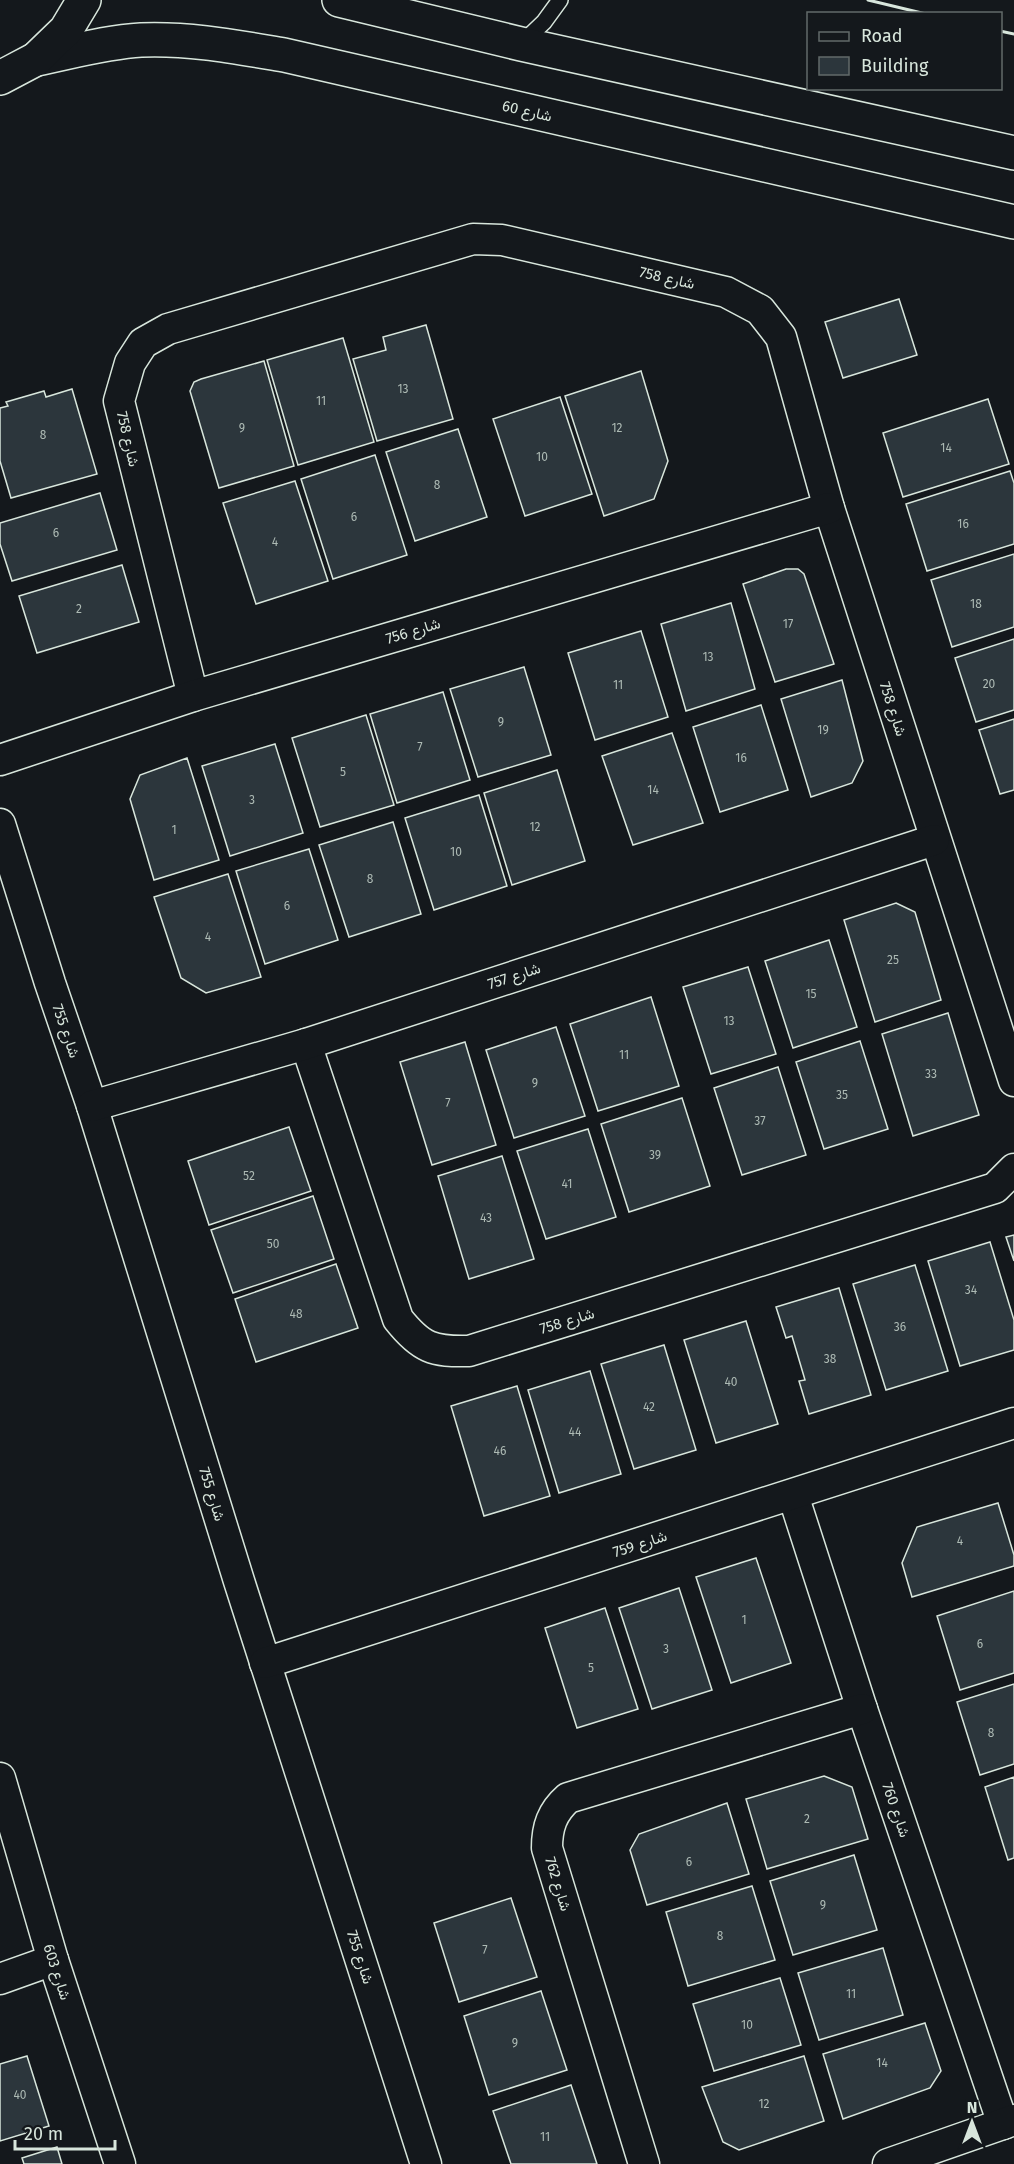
<svg xmlns="http://www.w3.org/2000/svg" width="1014" height="2164" font-family="'Fira Sans',Vazirmatn,sans-serif">
	<style>
		.building { fill: #2c363c; stroke: #d8e6dc; stroke-width: 1.5 }
		.lines { fill: none; stroke-linecap: round; stroke-linejoin: round }
		.lane-casing { stroke: #d8e6dc; stroke-width: 18 }
		.street-casing { stroke: #d8e6dc; stroke-width: 33 }
		.secondary-casing { stroke: #d8e6dc; stroke-width: 36 }
		.lane { stroke: #14181c; stroke-width: 15 }
		.street { stroke: #14181c; stroke-width: 30 }
		.secondary { stroke: #14181c; stroke-width: 33 }
		.wall { stroke: #d8e6dc; stroke-width: 3 }
		.labels { text-anchor: middle; dominant-baseline: central; stroke-width: 4.5; stroke-linejoin: round; paint-order: stroke }
		.number-label { font-size: 12px; fill: #adbab4 }
		.street-label { font-size: 15px; fill: #d8e6dc; stroke: #14181c }
	</style>
	<rect width="100%" height="100%" fill="#14181c"/>
	<g class="building">
		<polygon points="899,299 917,355 843,378 825,322"/>
		<polygon points="426,325 453,419 377,441 353,359 386,350 383,337"/>
		<polygon points="343,338 374,442 298,465 267,360"/>
		<polygon points="264,361 294,466 219,488 190,391 194,382 201,379"/>
		<polygon points="641,371 668,461 654,499 604,516 565,396"/>
		<polygon points="72,389 97,474 11,498 0,461 0,408 8,406 6,402 44,391 46,397"/>
		<polygon points="560,397 592,494 525,516 493,419"/>
		<polygon points="988,399 1009,464 903,497 883,433"/>
		<polygon points="458,429 487,517 415,541 386,452"/>
		<polygon points="375,455 407,555 333,579 301,479"/>
		<polygon points="1010,471 1014,483 1014,544 927,571 906,504"/>
		<polygon points="295,481 328,581 256,604 223,503"/>
		<polygon points="100,493 117,550 12,581 0,544 0,523"/>
		<polygon points="1014,554 1014,627 952,647 931,580"/>
		<polygon points="122,565 139,622 37,653 19,596"/>
		<polygon points="786,569 798,569 804,574 834,664 775,682 743,584"/>
		<polygon points="731,603 755,689 686,711 661,624"/>
		<polygon points="641,631 668,717 595,740 568,653"/>
		<polygon points="1014,639 1014,710 976,722 955,658"/>
		<polygon points="524,667 551,755 478,777 450,689"/>
		<polygon points="842,680 863,761 852,783 811,797 781,699"/>
		<polygon points="443,692 470,780 397,803 370,714"/>
		<polygon points="761,705 788,790 720,812 693,727"/>
		<polygon points="366,715 394,805 320,827 292,738"/>
		<polygon points="1014,719 1014,790 1000,794 979,730"/>
		<polygon points="672,733 703,823 633,845 602,756"/>
		<polygon points="275,744 303,833 230,856 202,766"/>
		<polygon points="187,758 219,860 154,880 130,799 140,775"/>
		<polygon points="557,770 585,861 512,885 484,793"/>
		<polygon points="479,795 507,886 434,910 405,818"/>
		<polygon points="393,822 421,914 349,937 319,845"/>
		<polygon points="309,849 338,940 265,964 236,871"/>
		<polygon points="228,874 261,977 206,993 181,978 154,897"/>
		<polygon points="896,903 915,912 941,1000 875,1022 844,920"/>
		<polygon points="829,940 857,1027 793,1048 765,961"/>
		<polygon points="748,967 776,1054 711,1074 683,987"/>
		<polygon points="651,997 679,1086 598,1111 570,1024"/>
		<polygon points="948,1013 979,1115 913,1136 882,1034"/>
		<polygon points="556,1027 585,1116 514,1138 486,1050"/>
		<polygon points="860,1041 888,1129 824,1149 796,1062"/>
		<polygon points="465,1042 496,1145 432,1165 400,1062"/>
		<polygon points="778,1067 806,1155 742,1175 714,1088"/>
		<polygon points="682,1098 710,1186 629,1212 601,1124"/>
		<polygon points="289,1127 311,1191 209,1225 188,1161"/>
		<polygon points="588,1129 616,1217 546,1239 517,1151"/>
		<polygon points="502,1156 534,1259 469,1279 438,1176"/>
		<polygon points="313,1196 334,1259 233,1293 211,1230"/>
		<polygon points="1014,1235 1014,1261 1006,1237"/>
		<polygon points="990,1242 1014,1320 1014,1350 960,1366 928,1261"/>
		<polygon points="336,1264 358,1328 256,1362 235,1299"/>
		<polygon points="915,1265 948,1371 886,1390 853,1284"/>
		<polygon points="839,1288 871,1395 809,1414 799,1381 805,1380 792,1336 786,1338 776,1307"/>
		<polygon points="746,1321 778,1424 716,1443 684,1340"/>
		<polygon points="664,1345 696,1450 634,1469 601,1364"/>
		<polygon points="590,1371 621,1474 559,1493 528,1390"/>
		<polygon points="517,1386 550,1496 484,1516 451,1406"/>
		<polygon points="998,1503 1014,1555 1014,1566 912,1597 902,1563 917,1527"/>
		<polygon points="756,1558 791,1663 731,1683 696,1577"/>
		<polygon points="679,1588 712,1690 652,1709 619,1608"/>
		<polygon points="1014,1591 1014,1673 960,1690 937,1616"/>
		<polygon points="605,1608 638,1709 577,1728 545,1628"/>
		<polygon points="1014,1684 1014,1764 980,1775 957,1702"/>
		<polygon points="824,1776 852,1787 868,1839 767,1869 746,1799"/>
		<polygon points="1014,1777 1014,1858 1008,1860 985,1787"/>
		<polygon points="727,1803 749,1874 647,1905 630,1850 639,1834"/>
		<polygon points="854,1855 877,1930 793,1955 770,1881"/>
		<polygon points="752,1886 775,1960 688,1986 666,1912"/>
		<polygon points="511,1898 537,1977 459,2002 434,1923"/>
		<polygon points="883,1948 903,2015 819,2040 798,1973"/>
		<polygon points="780,1978 801,2045 714,2071 693,2004"/>
		<polygon points="541,1991 567,2070 489,2095 464,2016"/>
		<polygon points="925,2023 941,2071 930,2088 843,2119 823,2054"/>
		<polygon points="27,2056 49,2126 0,2141 0,2064"/>
		<polygon points="804,2056 824,2121 739,2150 723,2142 702,2087"/>
		<polygon points="571,2085 597,2164 511,2164 493,2111"/>
		<polygon points="57,2147 62,2164 24,2164 22,2158"/>
	</g>
	<g class="lines">
		<g class="lane-casing">
			<polyline id="lane" points="521,44 544,22 560,0"/>
		</g>
		<g class="street-casing">
			<g id="street">
				<polyline points="193,696 119,401 130,363 143,343 168,329 473,239 502,240 726,292 760,310 781,337 829,508 1014,1081"/>
				<polyline points="0,760 193,696 829,508"/>
				<polyline points="0,824 50,983 92,1106 239,1581 426,2164"/>
				<path d="M306,1044l92,275c23,29 35,33 71,32l526,-163 19,-19"/>
				<polyline points="92,1106 306,1044 934,840"/>
				<polyline points="793,1495 862,1709 1003,2124"/>
				<polyline points="265,1663 1014,1423"/>
				<polyline points="0,1778 53,1960 120,2164"/>
				<polyline points="0,1979 53,1960"/>
				<path d="M644,2164l-97,-316c0,-21 5,-36 21,-50l294,-89"/>
				<polyline points="888,2164 1014,2120"/>
			</g>
		</g>
		<g class="secondary-casing">
			<g id="secondary">
				<polyline points="339,0 521,44 1014,153"/>
				<path d="M36,59c35,-7 70,-17 105,-19 49,-2 95,7 143,15l730,167"/>
				<polyline points="0,78 36,59 66,30 84,0"/>
			</g>
		</g>
		<use href="#lane" class="lane"/>
		<use href="#street" class="street"/>
		<use href="#secondary" class="secondary"/>
		<g class="wall">
			<polyline points="868,0 926,14"/>
			<polyline points="1000,31 1014,34"/>
		</g>
	</g>
	<g class="labels">
		<g class="number-label">
			<text x="403" y="389">13</text>
			<text x="321" y="401">11</text>
			<text x="242" y="428">9</text>
			<text x="617" y="428">12</text>
			<text x="43" y="435">8</text>
			<text x="946" y="448">14</text>
			<text x="542" y="457">10</text>
			<text x="437" y="485">8</text>
			<text x="354" y="517">6</text>
			<text x="963" y="524">16</text>
			<text x="56" y="533">6</text>
			<text x="275" y="542">4</text>
			<text x="976" y="604">18</text>
			<text x="79" y="609">2</text>
			<text x="788" y="624">17</text>
			<text x="708" y="657">13</text>
			<text x="989" y="684">20</text>
			<text x="618" y="685">11</text>
			<text x="501" y="722">9</text>
			<text x="823" y="730">19</text>
			<text x="420" y="747">7</text>
			<text x="741" y="758">16</text>
			<text x="343" y="772">5</text>
			<text x="653" y="790">14</text>
			<text x="252" y="800">3</text>
			<text x="535" y="827">12</text>
			<text x="174" y="830">1</text>
			<text x="456" y="852">10</text>
			<text x="370" y="879">8</text>
			<text x="287" y="906">6</text>
			<text x="208" y="937">4</text>
			<text x="893" y="960">25</text>
			<text x="811" y="994">15</text>
			<text x="729" y="1021">13</text>
			<text x="624" y="1055">11</text>
			<text x="931" y="1074">33</text>
			<text x="535" y="1083">9</text>
			<text x="842" y="1095">35</text>
			<text x="448" y="1103">7</text>
			<text x="760" y="1121">37</text>
			<text x="655" y="1155">39</text>
			<text x="249" y="1176">52</text>
			<text x="567" y="1184">41</text>
			<text x="486" y="1218">43</text>
			<text x="273" y="1244">50</text>
			<text x="971" y="1290">34</text>
			<text x="296" y="1314">48</text>
			<text x="900" y="1327">36</text>
			<text x="830" y="1359">38</text>
			<text x="731" y="1382">40</text>
			<text x="649" y="1407">42</text>
			<text x="575" y="1432">44</text>
			<text x="500" y="1451">46</text>
			<text x="960" y="1541">4</text>
			<text x="744" y="1620">1</text>
			<text x="980" y="1644">6</text>
			<text x="666" y="1649">3</text>
			<text x="591" y="1668">5</text>
			<text x="991" y="1733">8</text>
			<text x="807" y="1819">2</text>
			<text x="689" y="1862">6</text>
			<text x="823" y="1905">9</text>
			<text x="720" y="1936">8</text>
			<text x="485" y="1950">7</text>
			<text x="851" y="1994">11</text>
			<text x="747" y="2025">10</text>
			<text x="515" y="2043">9</text>
			<text x="882" y="2063">14</text>
			<text x="20" y="2095">40</text>
			<text x="764" y="2104">12</text>
			<text x="545" y="2137">11</text>
		</g>
		<g class="street-label">
			<text transform="translate(527 111) rotate(13)">شارع 60</text>
			<text transform="translate(667 278) rotate(13)">شارع 758</text>
			<text transform="translate(128 439) rotate(77)">شارع 758</text>
			<text transform="translate(413 631) rotate(-17)">شارع 756</text>
			<text transform="translate(893 709) rotate(72)">شارع 758</text>
			<text transform="translate(514 976) rotate(-18)">شارع 757</text>
			<text transform="translate(66 1031) rotate(71)">شارع 755</text>
			<text transform="translate(567 1321) rotate(-17)">شارع 758</text>
			<text transform="translate(212 1494) rotate(73)">شارع 755</text>
			<text transform="translate(640 1544) rotate(-18)">شارع 759</text>
			<text transform="translate(896 1810) rotate(71)">شارع 760</text>
			<text transform="translate(558 1884) rotate(73)">شارع 762</text>
			<text transform="translate(360 1957) rotate(72)">شارع 755</text>
			<text transform="translate(57 1972) rotate(72)">شارع 603</text>
		</g>
	</g>
	<rect x="807" y="12" width="195" height="78" fill="#14181c" stroke="#626a69" stroke-width="1.5"/>
	<rect x="819" y="32" width="30" height="9" fill="#14181c" stroke="#626a69" stroke-width="1.5"/>
	<text x="861" y="42" font-size="18" fill="#d8e6dc">Road</text>
	<rect x="819" y="57" width="30" height="18" fill="#2c363c" stroke="#626a69" stroke-width="1.5"/>
	<text x="861" y="72" font-size="18" fill="#d8e6dc">Building</text>
	<g transform="translate(972 2122)" stroke="#14181c" stroke-width="4.5" paint-order="stroke">
	<path d="M0-4.5L10 22L0 15L-10 22Z" fill="#d8e6dc"/>
	<text y="-9" font-size="16" font-weight="bold" text-anchor="middle" fill="#d8e6dc">N</text>
	</g>
	<path d="M15 2140v9h100v-9" fill="none" stroke="#d8e6dc" stroke-width="3"/>
	<text x="24" y="2140" font-size="18" fill="#d8e6dc" stroke="#14181c" stroke-width="4.5" paint-order="stroke">20 m</text>
</svg>
